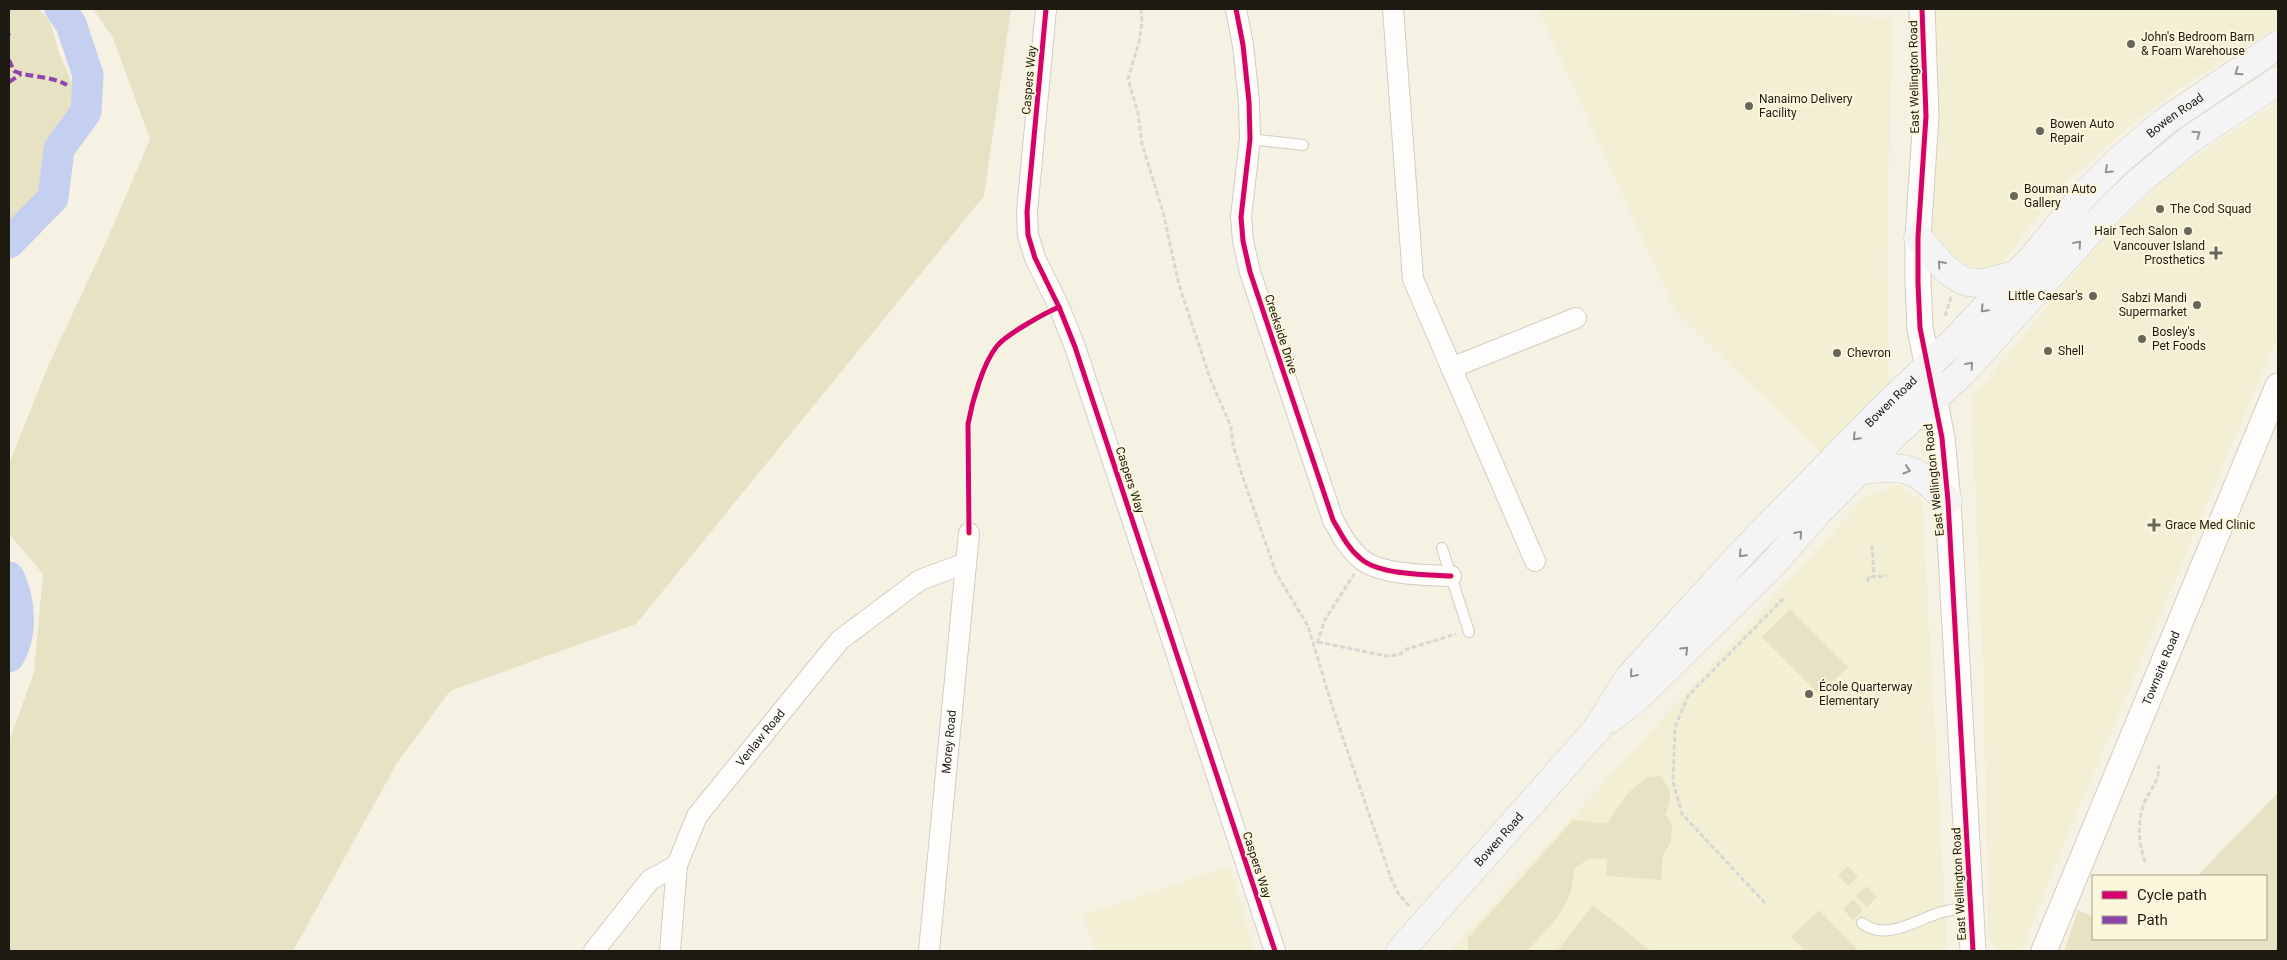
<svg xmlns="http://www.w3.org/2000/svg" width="2287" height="960" font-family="Roboto,sans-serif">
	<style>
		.built { fill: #f3efd5 }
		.green { fill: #e7e2c4 }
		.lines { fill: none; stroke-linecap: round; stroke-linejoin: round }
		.river { stroke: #c5d0f0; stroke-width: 31 }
		.service-casing { stroke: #cfcec1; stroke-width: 12 }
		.minor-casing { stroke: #cfcec1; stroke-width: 22 }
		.tertiary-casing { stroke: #cfcec1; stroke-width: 27 }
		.secondary-casing { stroke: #cfcec1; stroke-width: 29 }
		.path { stroke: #d7d7d3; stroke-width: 3; stroke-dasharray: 5 2.5; stroke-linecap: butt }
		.service { stroke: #fefdfb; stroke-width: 10 }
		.minor { stroke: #fefdfb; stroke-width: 20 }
		.tertiary { stroke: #fefdfb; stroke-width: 25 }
		.secondary { stroke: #f3f4f3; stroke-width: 28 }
		.quiet { stroke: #8e44ad; stroke-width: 4; stroke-dasharray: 8 4; stroke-linecap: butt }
		.cycleway-casing { stroke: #fcf7dc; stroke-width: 8 }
		.cycleway { stroke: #d6006c; stroke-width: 5 }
		.oneway { stroke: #92928d }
		.poi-dot { fill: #68665a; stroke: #fcf7dc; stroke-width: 2 }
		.labels { text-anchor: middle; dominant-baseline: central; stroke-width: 4; stroke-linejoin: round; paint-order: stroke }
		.poi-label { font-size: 12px; fill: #1c1a11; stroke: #fcf7dc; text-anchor: start }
		.street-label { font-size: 12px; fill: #1c1a11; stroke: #fcf7dc }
	</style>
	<rect width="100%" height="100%" fill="#f5f2e3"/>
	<g class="built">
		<polygon points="1538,9 1777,9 1892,19 1887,260 1889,383 1823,455 1676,312"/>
		<polygon points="1925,9 2278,9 2278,27 2176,91 2131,125 2056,192 1999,267 1978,269 1944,260 1927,242"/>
		<polygon points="2278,102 2278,335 2070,829 2021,951 1998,951 1988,938 1984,686 1971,400 2102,239 2171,173"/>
		<polygon points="1899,485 1922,501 1947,951 1450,951 1865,497"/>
		<polygon points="1229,866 1255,951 1095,951 1084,915"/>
	</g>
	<g class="green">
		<polygon points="9,9 37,9 44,14 51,25 59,53 74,87 76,100 49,182 38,199 9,228"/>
		<polygon points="93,9 1011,9 984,196 636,624 450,691 397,763 293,951 9,951 9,742 34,672 43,574 9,534 10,461 49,364 107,240 150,139 113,38"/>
		<polygon points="1790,609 1848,667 1820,695 1762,637"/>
		<path d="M1660,776c12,14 13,22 5,38l7,10 -1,18 -8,13 -2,25 -55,-4 1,-17 -17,-1 -16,11c-1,38 -23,56 -47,82h-59v-13l105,-118c12,0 22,5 34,3l23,-32 17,-14z"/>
		<polygon points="2278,793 2278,951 2064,951 2078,910 2093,917 2093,939 2266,939 2266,876 2197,876"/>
		<polygon points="1848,866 1858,877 1848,886 1838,875"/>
		<polygon points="1867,886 1877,897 1867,907 1856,896"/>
		<polygon points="1853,899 1863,910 1853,920 1843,909"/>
		<polygon points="1593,905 1651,951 1557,951"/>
		<polygon points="1819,910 1859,951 1806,951 1791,937"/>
	</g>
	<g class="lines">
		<g class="river">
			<polyline points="9,243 53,198 59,149 86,112 88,75 71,24 60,9"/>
			<path d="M9,577c11,24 14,56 0,80"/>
		</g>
		<g class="service-casing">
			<g id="service">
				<polyline points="1250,139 1303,145"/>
				<polyline points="1442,548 1469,632"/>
				<path d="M1862,923c23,18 51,-1 74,-9 10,-4 23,-5 34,-7"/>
			</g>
		</g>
		<g class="minor-casing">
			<g id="minor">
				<polyline points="1046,9 1027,212 1028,235 1035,258 1059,307 1075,347 1275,951"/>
				<path d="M1236,9l7,36 6,57 1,37 -9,78 2,24 7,31 83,248c8,14 15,28 27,38 18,17 67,17 91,18"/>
				<polyline points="1393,9 1413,279 1535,561"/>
				<polyline points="1451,368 1576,318"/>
				<path id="s1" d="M594,951l56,-71 27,-15 20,-49 143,-176 80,-60 46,-17"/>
				<polyline points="670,951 677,865"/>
				<path id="s2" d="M929,951l40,-418"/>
			</g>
		</g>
		<g class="tertiary-casing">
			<g id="tertiary">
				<polyline points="1922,9 1926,116 1918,237 1918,283 1920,328 1942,438 1948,501 1973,951"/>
				<path id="s3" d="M2044,951l234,-565"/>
			</g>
		</g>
		<g class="secondary-casing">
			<g id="secondary">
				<path d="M1918,237c16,19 36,50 65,46 12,-2 23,-6 35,-9"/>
				<path d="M1859,470c51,-4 52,-5 89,31"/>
				<polyline points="1610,719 1640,695 1770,567 1819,511 1895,434 1962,373 2112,207 2142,179 2189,140 2278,81"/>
				<path id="s4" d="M1400,951l197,-222 31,-50 43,-48 73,-80 137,-140 77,-74 77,-82 50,-61 31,-31 48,-41 114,-77"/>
			</g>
		</g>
		<g class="path">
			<polyline points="1141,9 1142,22 1139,42 1128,79 1138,113 1142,144 1163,212 1179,285 1210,378 1231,427 1233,445 1241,472 1276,573 1308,626 1333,709 1391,878 1398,893 1410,907"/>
			<polyline points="1945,316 1951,297"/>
			<path d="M969,517l-1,-93c4,-21 16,-61 30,-79 11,-14 31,-18 45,-29"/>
			<polyline points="1872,545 1874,576"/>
			<polyline points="1868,582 1868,577 1887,576"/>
			<polyline points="1318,642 1386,656 1399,655 1407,649 1456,634"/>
			<polyline points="1317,643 1325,620 1354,574"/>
			<path d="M2145,862c-7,-21 -8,-41 0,-61 6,-13 16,-22 13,-36"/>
			<polyline points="1765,903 1682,814 1673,781 1675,727 1688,696 1784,598"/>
		</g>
		<use href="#service" class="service"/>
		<use href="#minor" class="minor"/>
		<use href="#tertiary" class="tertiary"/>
		<use href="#secondary" class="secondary"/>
		<g class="quiet">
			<polyline points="9,34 9,35"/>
			<path d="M9,60l5,11c17,7 35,4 53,14"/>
			<polyline points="9,82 21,74"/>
		</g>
		<g class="cycleway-casing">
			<g id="cycleway">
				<polyline points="1046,9 1027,212 1028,235 1035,258 1059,307 1075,347 1275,951"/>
				<path d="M1236,9l7,36 6,57 1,37 -9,78 2,24 7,31 83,248c8,14 15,28 27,38 18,17 67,17 91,18"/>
				<polyline points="1922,9 1926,116 1918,237 1918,283 1920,328 1942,438 1948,501 1973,951"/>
				<path d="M969,533l-1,-109c4,-22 15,-61 29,-78 10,-12 48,-33 62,-39"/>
			</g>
		</g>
		<use href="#cycleway" class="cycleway"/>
	</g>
	<defs><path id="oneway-chevron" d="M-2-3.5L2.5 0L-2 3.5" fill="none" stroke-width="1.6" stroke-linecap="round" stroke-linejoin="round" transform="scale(1.25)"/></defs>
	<g class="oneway">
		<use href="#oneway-chevron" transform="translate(2238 72) rotate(146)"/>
		<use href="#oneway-chevron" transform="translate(2197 134) rotate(-35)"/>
		<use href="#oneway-chevron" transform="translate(2108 170) rotate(137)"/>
		<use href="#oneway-chevron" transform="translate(2078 244) rotate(-49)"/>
		<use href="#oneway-chevron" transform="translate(1941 264) rotate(-132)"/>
		<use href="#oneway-chevron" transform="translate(1984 309) rotate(133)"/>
		<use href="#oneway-chevron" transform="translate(1970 365) rotate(-48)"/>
		<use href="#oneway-chevron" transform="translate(1856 437) rotate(134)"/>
		<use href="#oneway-chevron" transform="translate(1907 470) rotate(17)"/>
		<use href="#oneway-chevron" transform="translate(1799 534) rotate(-49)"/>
		<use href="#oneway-chevron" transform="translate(1742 554) rotate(133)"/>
		<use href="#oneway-chevron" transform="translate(1685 650) rotate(-44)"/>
		<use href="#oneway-chevron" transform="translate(1633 674) rotate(131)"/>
	</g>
	<g class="poi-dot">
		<circle cx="2131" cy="44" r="5"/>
		<circle cx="1749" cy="106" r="5"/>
		<circle cx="2040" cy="131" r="5"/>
		<circle cx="2014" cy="196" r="5"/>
		<circle cx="2160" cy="209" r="5"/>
		<circle cx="2188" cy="231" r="5"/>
		<path d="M2213.5 245.5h5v5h5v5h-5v5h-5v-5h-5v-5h5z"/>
		<circle cx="2093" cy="296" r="5"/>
		<circle cx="2197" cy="305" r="5"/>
		<circle cx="2142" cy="339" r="5"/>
		<circle cx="2048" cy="351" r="5"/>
		<circle cx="1837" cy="353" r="5"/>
		<path d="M2151.5 517.5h5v5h5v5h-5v5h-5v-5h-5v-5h5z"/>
		<circle cx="1809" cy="694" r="5"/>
	</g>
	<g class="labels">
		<g class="poi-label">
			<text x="2141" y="37">John's Bedroom Barn<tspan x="2141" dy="14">&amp; Foam Warehouse</tspan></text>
			<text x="1759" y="99">Nanaimo Delivery<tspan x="1759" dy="14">Facility</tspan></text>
			<text x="2050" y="124">Bowen Auto<tspan x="2050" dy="14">Repair</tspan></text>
			<text x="2024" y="189">Bouman Auto<tspan x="2024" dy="14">Gallery</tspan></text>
			<text x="2170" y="209">The Cod Squad</text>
			<text x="2178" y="231" text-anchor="end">Hair Tech Salon</text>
			<text x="2205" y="246" text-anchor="end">Vancouver Island<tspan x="2205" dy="14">Prosthetics</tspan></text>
			<text x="2083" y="296" text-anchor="end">Little Caesar's</text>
			<text x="2187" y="298" text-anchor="end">Sabzi Mandi<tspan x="2187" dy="14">Supermarket</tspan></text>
			<text x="2152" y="332">Bosley's<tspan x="2152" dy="14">Pet Foods</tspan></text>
			<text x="2058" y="351">Shell</text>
			<text x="1847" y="353">Chevron</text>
			<text x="2165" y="525">Grace Med Clinic</text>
			<text x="1819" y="687">École Quarterway<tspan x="1819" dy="14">Elementary</tspan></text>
		</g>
		<g class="street-label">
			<text transform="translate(1914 77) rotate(-91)">East Wellington Road</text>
			<text transform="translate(1029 80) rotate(-85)">Caspers Way</text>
			<text stroke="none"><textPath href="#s4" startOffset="1142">Bowen Road</textPath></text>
			<text transform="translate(1281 334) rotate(72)">Creekside Drive</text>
			<text stroke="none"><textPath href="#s4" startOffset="738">Bowen Road</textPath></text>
			<text transform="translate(1130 480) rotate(72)">Caspers Way</text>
			<text transform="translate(1934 480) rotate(-96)">East Wellington Road</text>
			<text stroke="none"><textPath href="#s3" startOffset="306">Townsite Road</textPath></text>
			<text stroke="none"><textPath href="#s1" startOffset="275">Venlaw Road</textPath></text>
			<text stroke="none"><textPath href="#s2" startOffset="210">Morey Road</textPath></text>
			<text stroke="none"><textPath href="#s4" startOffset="149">Bowen Road</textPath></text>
			<text transform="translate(1257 865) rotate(72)">Caspers Way</text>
			<text transform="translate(1959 884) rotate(-93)">East Wellington Road</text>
		</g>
	</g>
	<rect width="2287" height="960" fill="none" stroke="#1c1a11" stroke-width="20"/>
	<rect x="2092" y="875" width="175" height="65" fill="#fcf7dc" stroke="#a29f8b"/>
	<rect x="2102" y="891" width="25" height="8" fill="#d6006c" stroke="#a29f8b"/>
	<text x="2137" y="900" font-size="15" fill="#1c1a11">Cycle path</text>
	<rect x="2102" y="916" width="25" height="8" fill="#8e44ad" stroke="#a29f8b"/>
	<text x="2137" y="925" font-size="15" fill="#1c1a11">Path</text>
</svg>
